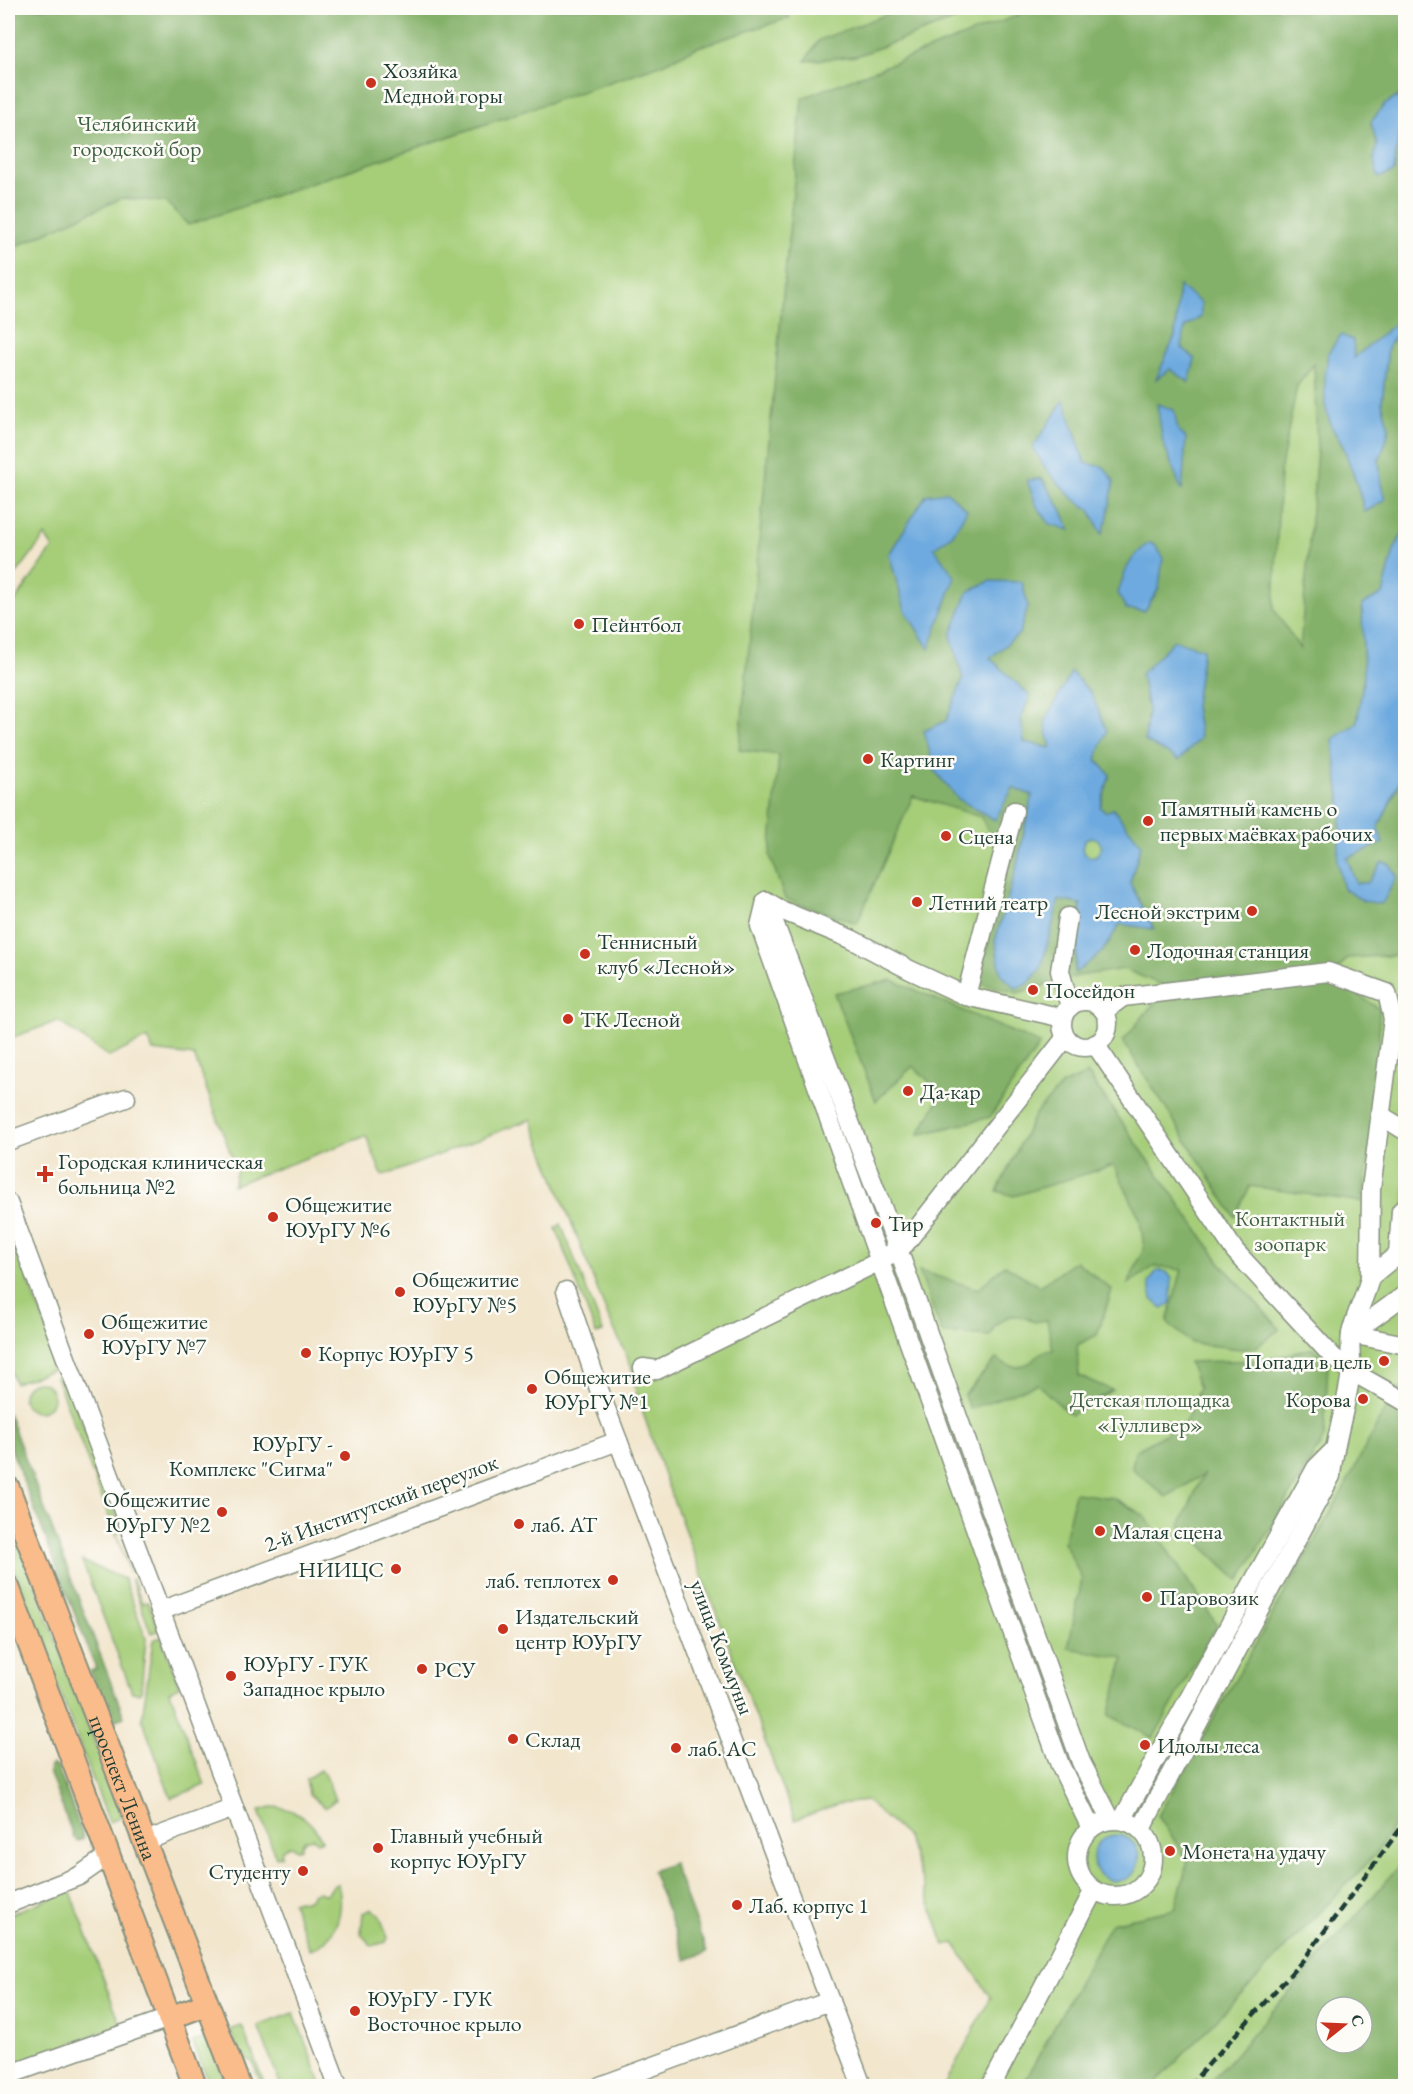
<svg xmlns="http://www.w3.org/2000/svg" width="1413" height="2094" font-family="'EB Garamond',serif">
	<style>
		.green { fill: #a6ce79; stroke: #628656; stroke-width: 1.5; fill-rule: evenodd }
		.forest { fill: #84b169; stroke: #52774e; stroke-width: 1.5; fill-rule: evenodd }
		.water { fill: #6eaadf; stroke: #46748a; stroke-width: 1.5; fill-rule: evenodd }
		.lines { fill: none; stroke-linecap: round; stroke-linejoin: round }
		.minor-casing { stroke: #889280; stroke-width: 21 }
		.major-casing { stroke: #889280; stroke-width: 26 }
		.minor { stroke: #fff; stroke-width: 18 }
		.major { stroke: #fabc8b; stroke-width: 22 }
		.rail { stroke: #1f3d34; stroke-width: 4.5; stroke-dasharray: 9 4.5; stroke-linecap: butt }
		.poi-dot { fill: #c8321e; stroke: #fdfcf7; stroke-width: 2 }
		.labels { text-anchor: middle; dominant-baseline: central; stroke-width: 5; stroke-linejoin: round; paint-order: stroke }
		.poi-label { font-size: 22px; fill: #1f3d34; stroke: #fdfcf7; text-anchor: start }
		.park-label { font-size: 22px; fill: #416145; stroke: #fdfcf7 }
		.street-label { font-size: 22px; fill: #1f3d34; stroke: #fdfcf7 }
	</style>
	<rect width="100%" height="100%" fill="#fdfcf7"/>
	<filter id="ink" filterUnits="userSpaceOnUse"><feTurbulence type="fractalNoise" baseFrequency=".0167" numOctaves="2"/><feDisplacementMap in="SourceGraphic" scale="12" xChannelSelector="R" yChannelSelector="G"/><feConvolveMatrix kernelMatrix="1 2 1 2 8 2 1 2 1" color-interpolation-filters="sRGB"/></filter>
	<filter id="wash" filterUnits="userSpaceOnUse"><feTurbulence type="fractalNoise" baseFrequency=".008" numOctaves="4" result="noise"/><feDisplacementMap in="SourceGraphic" scale="24" xChannelSelector="R" yChannelSelector="G"/><feGaussianBlur stdDeviation="1.35" result="paint"/><feColorMatrix in="noise" values="0 0 0 0 0 0 0 0 0 0 0 0 0 0 0 0 0 1.4 0 .05"/><feComposite in="paint" operator="in"/></filter>
	<g filter="url(#wash)">
		<rect width="100%" height="100%" fill="#f2e6cd"/>
		<g class="green">
			<path d="M8,8h1397v2078h-461l47,-89 -37,-54 -9,3 -38,-109 -40,-36 -29,3 -43,16 -132,-347 -27,-82 -5,-26 -24,-51 -76,-195 -136,53 -13,3 -16,-39 -133,49 4,-15 -43,-114 -41,-5 -5,-13 -39,19 -51,-36 -50,18v-428l45,-63 -8,-12 -37,49zM1326,2007h36v36h-36z"/>
			<polygon points="561,1224 603,1332 596,1334 556,1228"/>
			<polygon points="11,1234 61,1367 15,1383 8,1364 8,1235"/>
			<polygon points="64,1374 122,1531 116,1534 130,1572 56,1377"/>
			<circle cx="38" cy="1397" r="15"/>
			<polygon points="8,1513 123,1817 109,1822 8,1554"/>
			<polygon points="82,1561 124,1579 146,1638 141,1691 139,1693 132,1692"/>
			<polygon points="131,1579 133,1579 142,1603 148,1601 159,1630 151,1633"/>
			<polygon points="161,1637 179,1686 170,1692 205,1785 171,1798 142,1719 153,1640"/>
			<polygon points="320,1770 325,1773 335,1800 325,1808 309,1794 306,1779"/>
			<path d="M271,1807c24,0 40,12 51,33l-5,2 -4,-4 -9,2 -3,4v4l-5,2 -3,-3 -4,-1 -7,4 -1,6 -5,1 -17,-46z"/>
			<path d="M338,1884c7,26 -1,56 -28,66l-18,-48 6,-2 7,1 6,-3 1,-4 6,-2 6,2 4,-1 5,-7z"/>
			<polygon points="70,1890 121,2025 8,2067 8,1915"/>
			<polygon points="372,1909 379,1914 388,1938 386,1942 372,1946 361,1934 363,1913"/>
			<polygon points="294,2013 322,2086 281,2086 258,2026"/>
			<polygon points="242,2026 265,2086 262,2086 252,2061 240,2057 230,2030"/>
			<polygon points="208,2037 227,2086 210,2086 193,2042"/>
		</g>
		<g class="forest">
			<polygon points="8,8 790,8 789,18 698,47 660,65 188,225 166,202 122,198 8,250"/>
			<polygon points="903,8 989,8 856,56 805,61 819,40"/>
			<path d="M1037,8h368v92l-6,-4 -15,9 -13,17 6,23 -3,15 20,12 3,-25 8,-41v195l-10,5 4,15 -46,38 -22,67 12,20 13,34 9,32 20,-12 -4,-16 -2,-23 7,-20 3,-13 -7,-25 6,-56 3,-6 14,-16v204l-11,21 -11,44 -21,11 2,70 -7,48 -24,17 9,73 -5,49 7,27 24,-6h-12l-9,-25 31,-30 26,-54 1,178 -5,3 -52,3 -16,18 47,33v86l-17,107 -112,-16 -15,31 -112,-176 44,-54 -43,-18 -46,7 -61,17 -52,-14 37,-121 -21,-41 -68,-21 -56,127 -72,-24 -15,-43 9,-101 -40,-5 63,-652zM1179,287l22,30 -16,9 -3,22 6,34 -18,-14 -13,10 18,-42zM1314,364l3,87 -17,198 -26,-40 6,-137 17,-86zM1064,401l21,63 19,3 -2,66 -12,-23 -16,-11zM1042,479l19,30 8,20 -42,-49zM953,534l-20,14 -44,6zM951,635l39,23 40,38 -9,22 3,24 27,6 20,-76 20,21 5,66 14,16 -10,32 41,37 -11,39 24,45 -34,-4 -18,28 -27,20 6,-68 -22,-4 -18,68 -25,20 -15,-14 -6,-34 20,-66 17,-79 -19,-8 -89,-56 22,-10 17,-43zM1203,649l-8,57 5,32 -55,3 3,-31 -7,-36z"/>
			<polygon points="892,980 1040,1044 990,1117 918,1135 942,1094 913,1066 876,1101 834,993"/>
			<polygon points="1088,1074 1223,1266 1280,1329 1255,1348 1241,1349 1191,1343 1167,1322 1182,1270 1155,1266 1128,1284 1144,1248 1140,1219 1114,1165 1014,1196 997,1191 1035,1114 1062,1085"/>
			<path d="M1076,1261l36,29 -15,45 -20,10 2,31 33,14 -41,25 -34,-31 -67,25 -6,-14 32,-36c11,8 24,11 36,2 3,-2 4,-5 7,-7 3,-3 9,-3 14,-4l-6,-30 -13,2c-18,-12 -37,-6 -44,14l-48,-3 -23,-62 59,18 27,-24 34,21z"/>
			<polygon points="1314,1348 1328,1364 1324,1438 1239,1581 1180,1525 1203,1475 1166,1497 1132,1468 1135,1451 1185,1423 1199,1388 1189,1362 1265,1360"/>
			<polygon points="1396,1388 1405,1389 1405,1805 1375,1855 1153,2086 1022,2086 1111,1923 1175,1909 1188,1861 1158,1816 1342,1492"/>
			<polygon points="8,1413 124,1717 107,1723 90,1671 96,1669 8,1441"/>
			<polygon points="1075,1493 1114,1498 1145,1516 1217,1625 1153,1738 1109,1715 1124,1658 1068,1648 1082,1579 1064,1542"/>
			<polygon points="53,1765 58,1768 84,1838 78,1841 74,1838 49,1772 50,1766"/>
			<path d="M1405,1858v228h-198l197,-225zM1326,2007h36v36h-36z"/>
			<polygon points="673,1863 707,1952 686,1960 652,1871"/>
		</g>
		<g class="water">
			<polygon points="1399,96 1405,100 1405,106 1397,147 1394,172 1378,178 1374,160 1377,145 1371,122 1384,105"/>
			<polygon points="1179,286 1201,303 1201,317 1185,327 1182,348 1195,359 1189,382 1170,369 1156,379 1175,336"/>
			<polygon points="1405,301 1405,325 1391,341 1388,347 1382,403 1389,428 1386,441 1379,461 1381,484 1385,500 1365,512 1357,484 1343,446 1331,426 1325,405 1325,378 1328,353 1341,335 1353,340 1354,358 1398,321 1395,306"/>
			<polygon points="1064,400 1085,463 1104,467 1114,481 1107,520 1102,534 1090,510 1074,499 1057,482 1043,465 1033,447"/>
			<polygon points="1157,404 1174,410 1178,430 1186,438 1182,491 1163,442"/>
			<polygon points="1042,479 1061,509 1070,530 1050,524 1037,507 1027,480"/>
			<polygon points="947,492 967,510 953,534 934,548 955,577 929,649 905,610 889,554 926,495"/>
			<polygon points="1405,529 1405,770 1378,828 1383,843 1347,858 1356,883 1368,883 1382,862 1389,864 1397,876 1382,904 1363,901 1344,889 1337,862 1342,813 1333,739 1357,723 1364,675 1362,605 1383,594 1394,550"/>
			<path d="M1149,543l6,2 8,12 -4,31 -14,23 -19,-2 -8,-16c7,-23 11,-35 31,-50z"/>
			<path d="M990,581l32,1 6,25 -9,27 -29,24 40,38 -9,22 3,24 27,6 -6,-26 26,-50 20,21 16,38 -11,28 14,16 -10,32 5,5 8,-3 28,35 -11,39 24,46 -34,-5 -18,28 -27,21 6,-69 -22,-4 -18,68 -13,16 -12,4 -15,-14 -6,-34 20,-66 17,-79 -19,-7 -18,32 -37,-21 -23,-28 -11,-40 22,-10 17,-42 -12,-44 17,-43zM1092,837l6,2 4,8 -5,8 -6,2 -6,-3 -3,-6 3,-9z"/>
			<polygon points="1174,640 1203,649 1195,706 1200,738 1179,760 1145,741 1148,710 1141,674"/>
			<polygon points="1157,1270 1167,1272 1172,1279 1171,1303 1163,1309 1152,1299 1149,1283"/>
			<circle cx="1116" cy="1858" r="23"/>
		</g>
	</g>
	<g filter="url(#ink)">
		<g class="lines">
			<g class="minor-casing">
				<g id="minor">
					<polyline points="766,901 760,926 1060,1765 1091,1828"/>
					<polyline points="766,901 898,1249 1081,1762 1111,1820"/>
					<polyline points="766,901 781,910 851,939 910,970 966,996 1063,1018"/>
					<polyline points="1068,917 1060,971 1070,1007"/>
					<polyline points="966,996 1014,811"/>
					<circle cx="1085" cy="1024" r="23"/>
					<path d="M1104,1011l19,-14 205,-25 59,21 6,26 -22,170 -1,88c-4,20 -15,37 -19,57 -2,12 1,25 0,37 -4,36 -17,69 -20,105l-190,353"/>
					<polyline points="1095,1044 1235,1251 1333,1357 1351,1371 1406,1402"/>
					<polyline points="1380,1115 1406,1131"/>
					<polyline points="8,1141 126,1098"/>
					<polyline points="8,1203 338,2086"/>
					<polyline points="1370,1277 1398,1254 1401,1211 1406,1207"/>
					<polyline points="566,1291 603,1401 862,2086"/>
					<polyline points="1406,1294 1351,1334 1406,1345"/>
					<polyline points="643,1368 657,1370 880,1261 905,1244 1066,1037"/>
					<polyline points="160,1611 618,1441"/>
					<polyline points="1122,1820 1316,1468 1333,1451"/>
					<circle cx="1115" cy="1858" r="38"/>
					<polyline points="145,1841 234,1808"/>
					<polyline points="8,1904 79,1876 109,1855"/>
					<polyline points="8,2075 169,2018"/>
					<polyline points="600,2086 830,2001"/>
					<polyline points="991,2086 1094,1890"/>
				</g>
			</g>
			<g class="major-casing">
				<g id="major">
					<path id="s1" d="M8,1488l231,598"/>
					<polyline points="8,1587 195,2086"/>
					<polyline points="169,2018 207,2004"/>
				</g>
			</g>
			<use href="#minor" class="minor"/>
			<use href="#major" class="major"/>
			<polyline class="rail" points="1189,2086 1304,1959 1406,1821"/>
		</g>
	</g>
	<g class="poi-dot">
		<circle cx="371" cy="83" r="6"/>
		<circle cx="579" cy="624" r="6"/>
		<circle cx="868" cy="759" r="6"/>
		<circle cx="1148" cy="821" r="6"/>
		<circle cx="946" cy="836" r="6"/>
		<circle cx="917" cy="902" r="6"/>
		<circle cx="1252" cy="911" r="6"/>
		<circle cx="1135" cy="950" r="6"/>
		<circle cx="585" cy="954" r="6"/>
		<circle cx="1033" cy="990" r="6"/>
		<circle cx="568" cy="1019" r="6"/>
		<circle cx="908" cy="1091" r="6"/>
		<path d="M42 1165h6v6h6v6h-6v6h-6v-6h-6v-6h6z"/>
		<circle cx="273" cy="1217" r="6"/>
		<circle cx="876" cy="1223" r="6"/>
		<circle cx="400" cy="1292" r="6"/>
		<circle cx="89" cy="1334" r="6"/>
		<circle cx="306" cy="1353" r="6"/>
		<circle cx="1384" cy="1361" r="6"/>
		<circle cx="532" cy="1389" r="6"/>
		<circle cx="1363" cy="1399" r="6"/>
		<circle cx="345" cy="1456" r="6"/>
		<circle cx="222" cy="1512" r="6"/>
		<circle cx="519" cy="1524" r="6"/>
		<circle cx="1100" cy="1531" r="6"/>
		<circle cx="396" cy="1569" r="6"/>
		<circle cx="613" cy="1580" r="6"/>
		<circle cx="1147" cy="1597" r="6"/>
		<circle cx="503" cy="1629" r="6"/>
		<circle cx="422" cy="1669" r="6"/>
		<circle cx="231" cy="1676" r="6"/>
		<circle cx="513" cy="1739" r="6"/>
		<circle cx="1145" cy="1745" r="6"/>
		<circle cx="676" cy="1748" r="6"/>
		<circle cx="378" cy="1848" r="6"/>
		<circle cx="1170" cy="1851" r="6"/>
		<circle cx="303" cy="1871" r="6"/>
		<circle cx="737" cy="1905" r="6"/>
		<circle cx="355" cy="2011" r="6"/>
	</g>
	<g class="labels">
		<g class="poi-label">
			<text x="383" y="70">Хозяйка<tspan x="383" dy="25">Медной горы</tspan></text>
			<text x="591" y="624">Пейнтбол</text>
			<text x="880" y="759">Картинг</text>
			<text x="1160" y="808">Памятный камень о<tspan x="1160" dy="25">первых маёвках рабочих</tspan></text>
			<text x="958" y="836">Сцена</text>
			<text x="929" y="902">Летний театр</text>
			<text x="1240" y="911" text-anchor="end">Лесной экстрим</text>
			<text x="597" y="941">Теннисный<tspan x="597" dy="25">клуб «Лесной»</tspan></text>
			<text x="1147" y="950">Лодочная станция</text>
			<text x="1045" y="990">Посейдон</text>
			<text x="580" y="1019">ТК Лесной</text>
			<text x="920" y="1091">Да-кар</text>
			<text x="58" y="1161">Городская клиническая<tspan x="58" dy="25">больница №2</tspan></text>
			<text x="285" y="1204">Общежитие<tspan x="285" dy="25">ЮУрГУ №6</tspan></text>
			<text x="888" y="1223">Тир</text>
			<text x="412" y="1279">Общежитие<tspan x="412" dy="25">ЮУрГУ №5</tspan></text>
			<text x="101" y="1321">Общежитие<tspan x="101" dy="25">ЮУрГУ №7</tspan></text>
			<text x="318" y="1353">Корпус ЮУрГУ 5</text>
			<text x="1372" y="1361" text-anchor="end">Попади в цель</text>
			<text x="544" y="1376">Общежитие<tspan x="544" dy="25">ЮУрГУ №1</tspan></text>
			<text x="1351" y="1399" text-anchor="end">Корова</text>
			<text x="333" y="1443" text-anchor="end">ЮУрГУ -<tspan x="333" dy="25">Комплекс "Сигма"</tspan></text>
			<text x="210" y="1499" text-anchor="end">Общежитие<tspan x="210" dy="25">ЮУрГУ №2</tspan></text>
			<text x="531" y="1524">лаб. АТ</text>
			<text x="1112" y="1531">Малая сцена</text>
			<text x="384" y="1569" text-anchor="end">НИИЦС</text>
			<text x="601" y="1580" text-anchor="end">лаб. теплотех</text>
			<text x="1159" y="1597">Паровозик</text>
			<text x="515" y="1616">Издательский<tspan x="515" dy="25">центр ЮУрГУ</tspan></text>
			<text x="243" y="1663">ЮУрГУ - ГУК<tspan x="243" dy="25">Западное крыло</tspan></text>
			<text x="434" y="1669">РСУ</text>
			<text x="525" y="1739">Склад</text>
			<text x="1157" y="1745">Идолы леса</text>
			<text x="688" y="1748">лаб. АС</text>
			<text x="390" y="1835">Главный учебный<tspan x="390" dy="25">корпус ЮУрГУ</tspan></text>
			<text x="1182" y="1851">Монета на удачу</text>
			<text x="291" y="1871" text-anchor="end">Студенту</text>
			<text x="749" y="1905">Лаб. корпус 1</text>
			<text x="367" y="1998">ЮУрГУ - ГУК<tspan x="367" dy="25">Восточное крыло</tspan></text>
		</g>
		<g class="park-label">
			<text x="137" y="123">Челябинский<tspan x="137" dy="25">городской бор</tspan></text>
			<text x="1290" y="1218">Контактный<tspan x="1290" dy="25">зоопарк</tspan></text>
			<text x="1150" y="1399">Детская площадка<tspan x="1150" dy="25">«Гулливер»</tspan></text>
		</g>
		<g class="street-label">
			<text transform="translate(381 1503) rotate(-20)">2-й Институтский переулок</text>
			<text transform="translate(722 1647) rotate(69)">улица Коммуны</text>
			<text stroke="none"><textPath href="#s1" startOffset="321">проспект Ленина</textPath></text>
		</g>
	</g>
	<rect width="1413" height="2094" fill="none" stroke="#fdfcf7" stroke-width="30"/>
	<g transform="translate(1344 2025) rotate(72)"><circle r="28" fill="#fdfcf7" stroke="#a4b0a9" stroke-width="1.5"/>
	<path d="M0-4.5L10 22L0 15L-10 22Z" fill="#c8321e"/>
	<text y="-9" font-size="16" font-weight="bold" text-anchor="middle" fill="#1f3d34">С</text>
	</g>
</svg>
